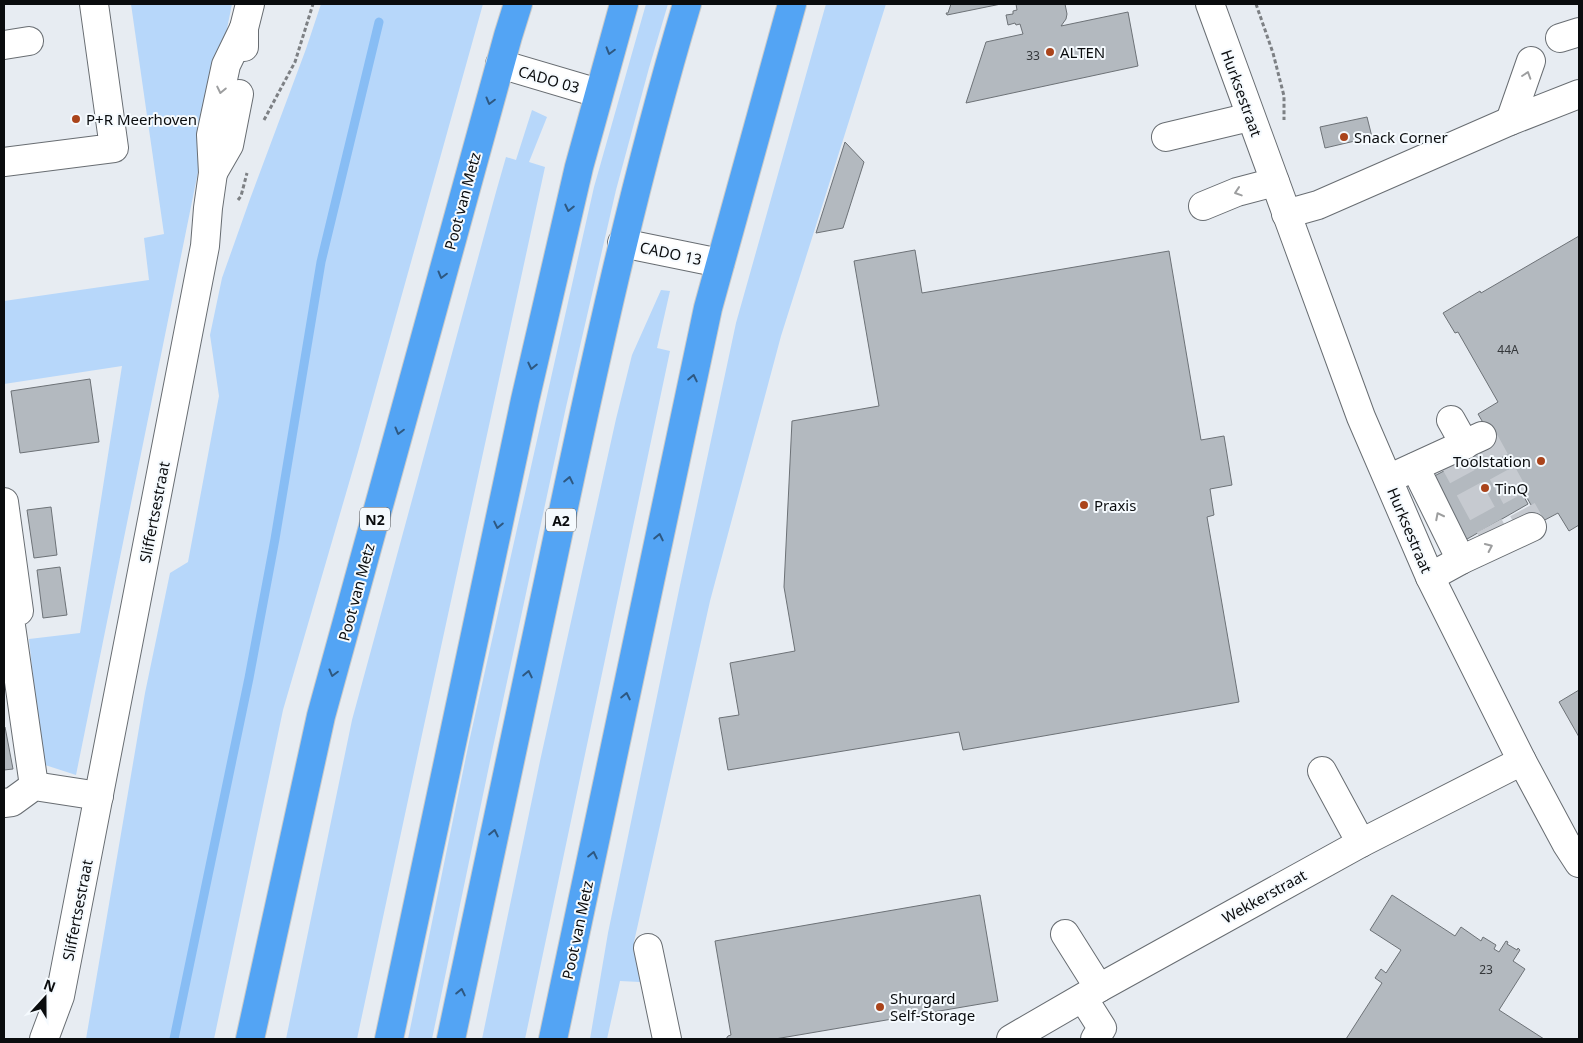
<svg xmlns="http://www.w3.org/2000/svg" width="1583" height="1043" font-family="'Noto Sans',sans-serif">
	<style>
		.green { fill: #b7d7fa }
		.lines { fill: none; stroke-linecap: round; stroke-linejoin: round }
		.stream { stroke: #88bdf4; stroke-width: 9 }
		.building { fill: #b3b9bf; stroke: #6d7277 }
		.minor-tunnel { stroke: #c6cad0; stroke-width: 28; stroke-dasharray: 28 14; stroke-linecap: butt }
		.minor-casing { stroke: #686d72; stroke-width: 30 }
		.highway-casing { stroke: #c9caca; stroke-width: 30 }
		.path { stroke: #7d8084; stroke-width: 3; stroke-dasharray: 4 2.5; stroke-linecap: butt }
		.minor { stroke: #fff; stroke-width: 28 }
		.highway { stroke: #53a4f4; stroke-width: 28 }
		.oneway { stroke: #2e5881 }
		.oneway2 { stroke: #9d9e9f }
		.poi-dot { fill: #aa441b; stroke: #f5fafe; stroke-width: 2 }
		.labels { text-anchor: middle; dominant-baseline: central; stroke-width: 4; stroke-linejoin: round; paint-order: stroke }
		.number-label { font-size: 12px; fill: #34373a }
		.shield { fill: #f5fafe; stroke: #505356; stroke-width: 1 }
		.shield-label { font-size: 14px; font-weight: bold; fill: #0a0c0e }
		.poi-label { font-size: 15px; fill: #0a0c0e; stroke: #f5fafe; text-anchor: start }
		.street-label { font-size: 15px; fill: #0a0c0e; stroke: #f5fafe }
	</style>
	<rect width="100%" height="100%" fill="#e7ecf2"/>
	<g class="green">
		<polygon points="131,4 232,4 76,775 42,764 29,639 80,633 122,366 4,384 4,301 149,280 144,238 164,234"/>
		<polygon points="321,4 483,4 358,452 283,710 214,1039 86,1039 145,693 170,573 188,562 219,396 210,335 222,278 250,199 306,49"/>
		<polygon points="646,4 668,4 649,68 616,190 566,407 493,747 432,1039 408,1039 469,742 594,187"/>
		<polygon points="826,4 886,4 781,336 710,601 634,942 640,982 620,981 607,1039 590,1039 608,933 679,590 736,323"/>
		<polygon points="532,110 547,117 529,162 545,167 423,730 357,1039 286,1039 352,720 496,192 506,157 516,160"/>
		<polygon points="661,290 670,291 657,348 670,351 525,1039 482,1039 540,761 616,419 632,355"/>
	</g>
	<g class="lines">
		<polyline class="stream" points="174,1039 249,678 275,539 321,262 379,22"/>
	</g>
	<g class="building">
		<polygon points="951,4 1001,4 947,15 946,13 948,13"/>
		<polygon points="1016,4 1065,4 1067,14 1066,19 1061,26 1128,12 1138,66 966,103 986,42 1023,34 1020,24 1016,25 1015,23 1008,25 1006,15 1013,14 1013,11 1017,10"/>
		<polygon points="1367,117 1372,137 1325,148 1320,127"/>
		<polygon points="845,142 864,162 843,228 816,233"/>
		<polygon points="1579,236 1579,525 1569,531 1558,513 1541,522 1478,414 1498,402 1458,332 1455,333 1443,313 1480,291 1481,293"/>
		<polygon points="915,250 922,293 1169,251 1201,440 1224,436 1232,485 1210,489 1214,515 1207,517 1239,702 963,750 959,732 728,770 719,718 739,715 730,663 795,651 784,587 792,421 879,406 854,261"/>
		<polygon points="90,379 99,442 20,453 11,391"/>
		<polygon points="1495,444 1528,504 1455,546 1423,482"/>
		<polygon points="51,507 57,555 34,558 27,510"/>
		<polygon points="60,567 67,615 43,618 37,570"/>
		<polygon points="1579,690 1579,737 1559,702"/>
		<polygon points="5,727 13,769 4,770 4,728"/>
		<polygon points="980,895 998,1001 775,1039 726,1039 728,1036 731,1035 715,941"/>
		<polygon points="1392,895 1455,936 1461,927 1481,941 1483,937 1496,945 1494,949 1499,952 1506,941 1508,942 1507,944 1517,950 1518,948 1520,950 1513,961 1525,969 1499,1010 1544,1039 1346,1039 1382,983 1375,978 1381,969 1386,973 1401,950 1370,930"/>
	</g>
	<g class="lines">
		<g class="minor-tunnel">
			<polyline points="1482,436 1532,527"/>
			<polyline points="1449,452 1498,542"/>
		</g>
		<g class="minor-casing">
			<g id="minor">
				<polyline points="1210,4 1361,417 1430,577 1522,761 1566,843 1579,863"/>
				<polyline points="1560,38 1579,32"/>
				<polyline points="4,45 29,41"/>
				<polyline points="244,47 244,28 250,4"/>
				<polyline points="500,64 598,93"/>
				<polyline points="1510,121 1531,61"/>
				<polyline points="1166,137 1250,117"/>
				<polyline points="4,162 114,148 94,4"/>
				<polyline points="214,171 229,145 239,94"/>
				<polyline points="1203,206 1237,192 1275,182"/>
				<polyline points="1286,214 1318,205 1510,121 1579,94"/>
				<polyline points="622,243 720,263"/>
				<polyline points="1451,420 1465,445"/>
				<polyline points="1415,467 1461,560"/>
				<polyline points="1399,474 1482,436"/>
				<polyline points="4,502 19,611 9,612 34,786"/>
				<polyline points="1430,577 1461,560 1532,527"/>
				<polyline points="1322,771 1361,843"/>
				<polyline points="4,803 12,802 34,786 99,796"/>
				<polyline points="1065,934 1099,988"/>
				<polyline points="648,948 667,1039"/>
				<polyline points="1083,998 1102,1028 1095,1039"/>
				<polyline points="44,1039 60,996 205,246 208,208 213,173 211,135 226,65 244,28"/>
				<polyline points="1011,1039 1099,988 1361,843 1522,761"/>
			</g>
		</g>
		<g class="highway-casing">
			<g id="highway">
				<polyline points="250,1039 321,716 508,36 518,4"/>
				<polyline points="389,1039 525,400 579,167 624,4"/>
				<path d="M451,1039c34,-162 68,-324 103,-485 39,-185 79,-369 133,-550"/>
				<polyline points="553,1039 708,308 792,4"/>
			</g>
		</g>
		<g class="path">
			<polyline points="1256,4 1273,53 1284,96 1284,120"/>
			<polyline points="264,120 295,62 313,4"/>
			<polyline points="238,200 241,196 247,173"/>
		</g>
		<use href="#minor" class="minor"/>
		<use href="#highway" class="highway"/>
	</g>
	<defs><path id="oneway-chevron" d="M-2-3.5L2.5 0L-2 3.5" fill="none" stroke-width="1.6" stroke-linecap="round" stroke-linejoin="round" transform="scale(1.25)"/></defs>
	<g class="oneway">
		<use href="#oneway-chevron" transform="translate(610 51) rotate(106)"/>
		<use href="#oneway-chevron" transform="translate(490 101) rotate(105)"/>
		<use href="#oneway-chevron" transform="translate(569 208) rotate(103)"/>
		<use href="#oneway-chevron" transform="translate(442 275) rotate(105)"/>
		<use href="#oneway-chevron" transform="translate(532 366) rotate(103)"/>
		<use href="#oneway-chevron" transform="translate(693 378) rotate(-78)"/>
		<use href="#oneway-chevron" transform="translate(399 431) rotate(105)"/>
		<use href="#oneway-chevron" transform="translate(569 480) rotate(-78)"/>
		<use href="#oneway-chevron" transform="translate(498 525) rotate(102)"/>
		<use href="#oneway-chevron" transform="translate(659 537) rotate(-78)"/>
		<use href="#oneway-chevron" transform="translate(333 673) rotate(105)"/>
		<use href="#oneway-chevron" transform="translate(528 674) rotate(-78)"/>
		<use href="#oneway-chevron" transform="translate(626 696) rotate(-78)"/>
		<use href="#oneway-chevron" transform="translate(494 833) rotate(-78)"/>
		<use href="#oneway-chevron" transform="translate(593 855) rotate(-78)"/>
		<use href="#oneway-chevron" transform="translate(461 992) rotate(-78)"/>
	</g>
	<g class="oneway2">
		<use href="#oneway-chevron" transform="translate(1527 75) rotate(-72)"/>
		<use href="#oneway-chevron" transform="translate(221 90) rotate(102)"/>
		<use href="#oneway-chevron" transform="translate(1238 192) rotate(162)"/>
		<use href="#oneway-chevron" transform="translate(1439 516) rotate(-117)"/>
		<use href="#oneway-chevron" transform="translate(1489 547) rotate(-25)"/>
	</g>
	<g class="poi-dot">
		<circle cx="1050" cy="52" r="5"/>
		<circle cx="76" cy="119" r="5"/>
		<circle cx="1344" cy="137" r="5"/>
		<circle cx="1541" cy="461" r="5"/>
		<circle cx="1485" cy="488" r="5"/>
		<circle cx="1084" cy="505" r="5"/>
		<circle cx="880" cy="1007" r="5"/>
	</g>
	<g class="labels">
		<g class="number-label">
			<text x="1033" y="55">33</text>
			<text x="1508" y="349">44A</text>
			<text x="1486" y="969">23</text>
		</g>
		<g class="shield">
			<rect x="360" y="507.5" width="30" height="23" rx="4"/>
			<rect x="546" y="508.5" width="30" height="23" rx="4"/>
		</g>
		<g class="shield-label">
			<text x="375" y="519">N2</text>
			<text x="561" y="520">A2</text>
		</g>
		<g class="poi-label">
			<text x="1060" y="52">ALTEN</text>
			<text x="86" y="119">P+R Meerhoven</text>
			<text x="1354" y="137">Snack Corner</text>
			<text x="1531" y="461" text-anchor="end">Toolstation</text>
			<text x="1495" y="488">TinQ</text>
			<text x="1094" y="505">Praxis</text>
			<text x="890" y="998">Shurgard<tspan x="890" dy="17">Self-Storage</tspan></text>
		</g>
		<g class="street-label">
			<text transform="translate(549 79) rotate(16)">CADO 03</text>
			<text transform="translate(1242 93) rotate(70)">Hurksestraat</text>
			<text transform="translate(462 201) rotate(-75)">Poot van Metz</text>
			<text transform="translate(671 253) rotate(12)">CADO 13</text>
			<text transform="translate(154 512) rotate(-79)">Sliffertsestraat</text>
			<text transform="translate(1410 530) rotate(67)">Hurksestraat</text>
			<text transform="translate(356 592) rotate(-75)">Poot van Metz</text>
			<text transform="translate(1264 896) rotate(-29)">Wekkerstraat</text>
			<text transform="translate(77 910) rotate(-79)">Sliffertsestraat</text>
			<text transform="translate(577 930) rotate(-78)">Poot van Metz</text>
		</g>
	</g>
	<rect width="1583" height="1043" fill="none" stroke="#0a0c0e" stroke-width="10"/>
	<g transform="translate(45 998) rotate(21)" stroke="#f5fafe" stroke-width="4" paint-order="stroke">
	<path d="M0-4L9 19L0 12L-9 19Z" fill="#0a0c0e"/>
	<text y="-8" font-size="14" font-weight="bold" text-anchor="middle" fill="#0a0c0e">N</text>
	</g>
</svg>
